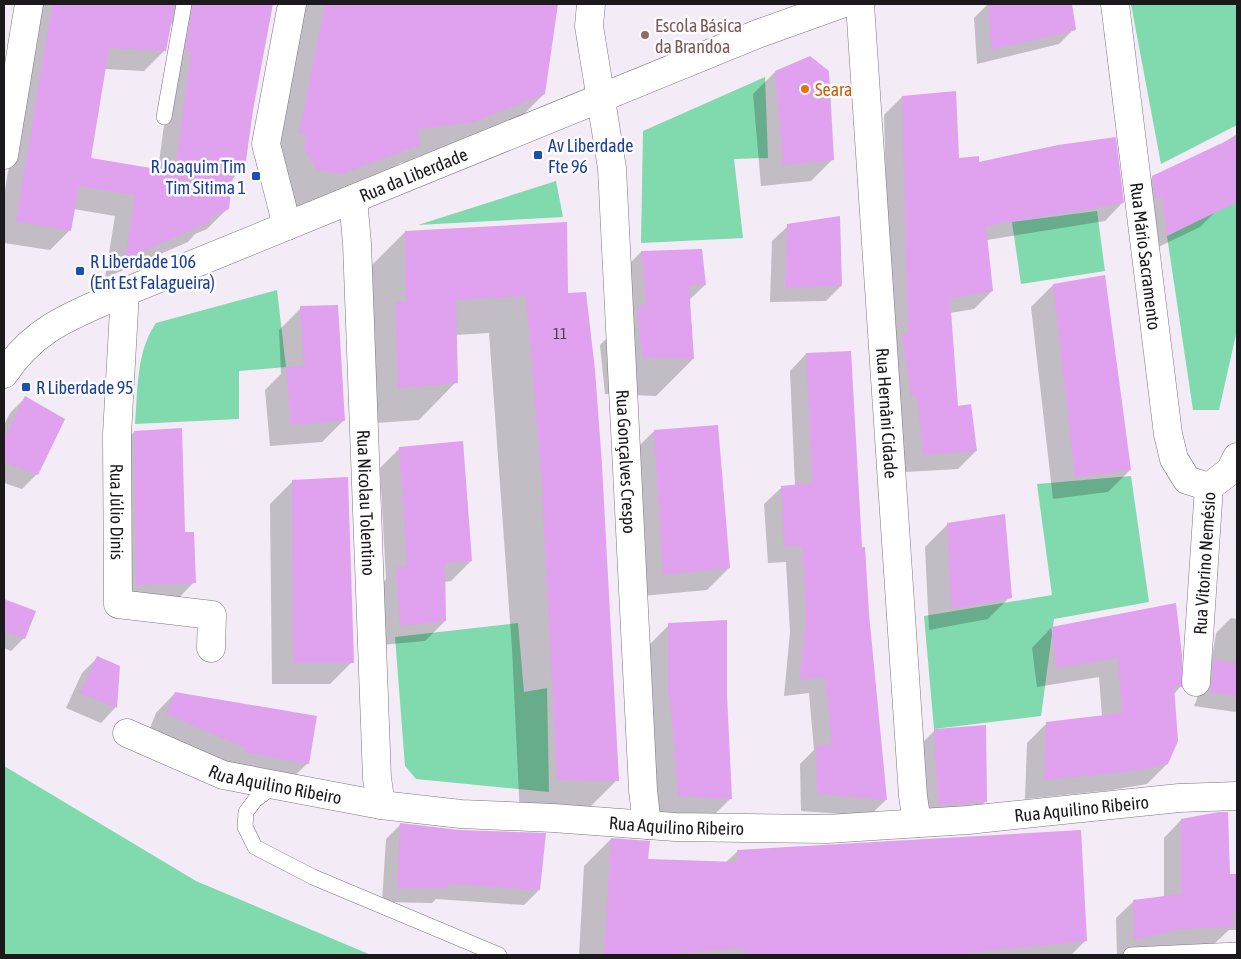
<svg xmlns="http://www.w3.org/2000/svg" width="1241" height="959" font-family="'Asap Condensed',sans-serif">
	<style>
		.green { fill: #81d9ae }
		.shadow { fill: #0003; fill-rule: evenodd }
		.building { fill: #e0a1ef }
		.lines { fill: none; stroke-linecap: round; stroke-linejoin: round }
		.lane-casing { stroke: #7d767f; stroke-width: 16 }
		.street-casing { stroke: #7d767f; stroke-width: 29 }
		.secondary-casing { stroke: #7d767f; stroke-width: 29 }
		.lane { stroke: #fff; stroke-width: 15 }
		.street { stroke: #fff; stroke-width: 28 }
		.secondary { stroke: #fff; stroke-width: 28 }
		.education-dot { fill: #8d6e63; stroke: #fefafe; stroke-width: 2 }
		.food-dot { fill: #e8710a; stroke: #fefafe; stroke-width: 2 }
		.transit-dot { fill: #1a4fb4; stroke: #fefafe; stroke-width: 2 }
		.labels { text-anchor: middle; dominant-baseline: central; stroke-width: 5; stroke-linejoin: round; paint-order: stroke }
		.number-label { font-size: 15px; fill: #4d3b52 }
		.education-label { font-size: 18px; fill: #785e54; stroke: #fefafe; text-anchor: start }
		.food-label { font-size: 18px; fill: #c56008; stroke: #fefafe; text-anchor: start }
		.transit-label { font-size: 18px; fill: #164399; stroke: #fefafe; text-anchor: start }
		.street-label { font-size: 18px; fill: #1c191d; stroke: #fefafe }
	</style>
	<rect width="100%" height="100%" fill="#f3ebf5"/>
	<g class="green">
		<polygon points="1131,4 1237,4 1237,125 1161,164"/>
		<polygon points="765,77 768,158 734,159 743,238 641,243 643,131"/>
		<polygon points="556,181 563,217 418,225"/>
		<polygon points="1237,199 1237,330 1219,410 1193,410 1167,236"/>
		<polygon points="1097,211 1105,271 1021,284 1012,222"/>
		<path d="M277,290l9,77 -47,4v48l-104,5c3,-33 1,-73 21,-101z"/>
		<polygon points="1131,476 1149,602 1054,619 1041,716 934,729 924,616 1052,595 1037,484"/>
		<polygon points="518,623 524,692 547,688 549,792 416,779 405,766 395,637"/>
		<polygon points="4,766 196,881 371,955 4,955"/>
	</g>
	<g class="shadow">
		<path d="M36,4h236l-21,106 -8,58 -12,12 -3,28 -21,21 -12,5 -7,8 -83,36 10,-62 -41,-7 -4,21 -20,20 -46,-7v-47zM170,20l3,7 -2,45 -13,98 -69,-11 15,-90 40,2 21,-21z"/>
		<polygon points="294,4 556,4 544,94 507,131 433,159 400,163 381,182 303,211 278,206 267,186"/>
		<polygon points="988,4 1071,4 1074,29 1059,44 977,64 974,18"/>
		<polygon points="775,72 833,159 811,181 761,186 753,94"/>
		<polygon points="902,97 958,159 1122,203 1105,221 987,240 992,291 974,309 950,313 957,407 976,451 958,469 905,472 890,347 884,115"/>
		<polygon points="1237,134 1237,195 1215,207 1215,212 1200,227 1152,250 1137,192 1153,177 1220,145"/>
		<polygon points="788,226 841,286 826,301 770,302 772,241"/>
		<polygon points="405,232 567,295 617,780 580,817 520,817 512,649 489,333 455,335 456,382 419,420 361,424 368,269"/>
		<polygon points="641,252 705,285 688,301 693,359 656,396 605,394 600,345 609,336 604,289"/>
		<polygon points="1053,285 1130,470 1108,492 1053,499 1031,307"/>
		<polygon points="301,308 344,420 322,442 270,446 265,390 281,374 279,330"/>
		<polygon points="806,354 860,549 886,800 869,816 801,811 800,764 814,750 809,693 784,696 790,632 786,562 768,563 764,504 781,488 795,486 790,371"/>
		<polygon points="25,398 37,474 22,489 4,483 4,425 10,413"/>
		<polygon points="717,426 729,568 707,590 642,596 632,453 654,431"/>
		<polygon points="134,432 184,533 194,582 175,602 118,604 115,451"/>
		<polygon points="400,448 471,561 451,581 444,582 445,621 425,641 380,645 377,589 386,579 380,468"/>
		<polygon points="292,482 352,662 330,684 272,684 270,504"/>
		<polygon points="948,524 1010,597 988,619 929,630 925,547"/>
		<polygon points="4,601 35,612 24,638 11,651 4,648"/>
		<polygon points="1231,618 1237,619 1237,710 1235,712 1194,706 1197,699 1199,676 1211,664 1216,633"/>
		<polygon points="669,625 726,695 731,798 712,817 659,815 650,715 650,644"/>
		<polygon points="1051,628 1181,655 1180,687 1174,694 1167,764 1147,784 1112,790 1025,799 1027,743 1047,723 1102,716 1099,677 1037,687 1032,648"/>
		<polygon points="97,658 119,667 115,708 101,723 66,708 82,673"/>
		<polygon points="175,693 308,763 288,782 227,771 148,733 156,713"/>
		<polygon points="935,730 985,802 970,817 924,819 920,745"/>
		<polygon points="1181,820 1229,875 1237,875 1237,930 1229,930 1214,944 1163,946 1117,955 1116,918 1134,901 1164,897 1164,838"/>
		<polygon points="401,824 460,831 539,890 524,905 436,899 432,903 382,902 386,839"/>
		<polygon points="611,839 647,860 725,863 738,851 1085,941 1071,955 579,955 584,866"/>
	</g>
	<g class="building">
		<polygon points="52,4 175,4 166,51 109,48 91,158 175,172 191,52 185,52 193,4 273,4 253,110 245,168 234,168 229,209 210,217 210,222 125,259 135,195 79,186 71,231 16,221"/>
		<polygon points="325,4 558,4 545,94 473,122 418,129 420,145 342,174 316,169 304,148 306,136 299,133"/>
		<polygon points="988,4 1072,4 1076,30 991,50"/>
		<polygon points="810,56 829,71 834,160 783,165 775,71"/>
		<polygon points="956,91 959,158 979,156 979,162 1058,145 1116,137 1124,203 986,226 993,291 950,298 958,406 971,404 977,451 923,455 917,396 911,396 902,334 908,333 902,96"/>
		<polygon points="1237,136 1237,202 1167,236 1162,197 1155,198 1152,176"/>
		<polygon points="840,216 842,286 785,288 787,224"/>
		<polygon points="567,222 568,293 586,292 595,370 602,465 619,781 557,780 541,472 526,296 456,300 458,383 398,388 395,302 406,302 405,231"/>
		<polygon points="702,249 706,285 689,285 694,359 642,357 637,307 646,303 641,251"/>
		<polygon points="1105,275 1131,470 1075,477 1053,284"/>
		<polygon points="338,305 345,421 291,425 286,367 304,366 300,306"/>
		<polygon points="851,351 862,547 865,547 869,614 887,800 817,794 816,746 832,744 825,677 800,680 806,615 802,546 784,547 781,486 812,483 806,353"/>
		<polygon points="25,396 65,419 38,475 4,462 4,439"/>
		<polygon points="718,425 730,568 663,575 654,430"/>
		<polygon points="182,428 185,532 194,532 196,583 136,585 134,431"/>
		<polygon points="463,441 472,561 445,563 446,621 400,626 396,567 407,566 399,447"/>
		<polygon points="348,477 354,663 293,663 292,480"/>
		<polygon points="1005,514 1012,598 951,609 947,523"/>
		<polygon points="4,599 36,611 25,639 4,631"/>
		<polygon points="1176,603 1182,655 1182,687 1174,686 1178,741 1168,764 1133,771 1044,780 1046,722 1122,713 1118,658 1057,668 1051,627"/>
		<polygon points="727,620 727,695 732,799 678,796 670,697 668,697 668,623"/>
		<polygon points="97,656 120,666 117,708 80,693"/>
		<polygon points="1213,660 1237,663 1237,696 1208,692 1212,683"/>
		<polygon points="175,692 317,716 309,764 245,752 246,748 166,714"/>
		<polygon points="986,725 987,802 938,805 934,729"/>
		<polygon points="1219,812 1228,812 1230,874 1237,874 1237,912 1233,911 1233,927 1181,929 1134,940 1133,900 1181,894 1181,819"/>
		<polygon points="400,823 460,830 546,833 540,890 449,884 448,888 397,888"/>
		<polygon points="1081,830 1087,941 944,955 774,955 743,953 743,948 658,955 604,954 611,838 650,841 648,859 738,862 737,850"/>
	</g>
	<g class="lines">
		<g class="lane-casing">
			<g id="lane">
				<polyline points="164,117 184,4"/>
				<polyline points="275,785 255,800 246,812 245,827 255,847 313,877 499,955"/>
				<polyline points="1131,955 1237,950"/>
			</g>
		</g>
		<g class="street-casing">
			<g id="street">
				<path id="s1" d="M591,4l-2,22 23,142 31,622 4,35"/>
				<path id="s2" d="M860,4l53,792 4,27"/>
				<path id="s3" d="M1115,4l53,430 6,25 13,21 22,7"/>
				<polyline points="4,155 29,4"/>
				<path id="s4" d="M353,199l4,44 20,535 4,27"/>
				<polyline points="287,226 266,144 292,4"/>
				<path id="s5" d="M125,292l-8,142 1,170 94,11 -1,33"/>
				<polyline points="1209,487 1230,471 1237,457"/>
				<path id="s6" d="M1196,682l13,-195"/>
				<path id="s7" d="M127,733l96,42 158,30 80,9 92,4 122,9 152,2 141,-9 211,-22 58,-2"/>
			</g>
		</g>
		<g class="secondary-casing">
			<g id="secondary">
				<path id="s8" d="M4,374c32,-48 70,-59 121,-82l635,-259 81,-29"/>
			</g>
		</g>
		<use href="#lane" class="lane"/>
		<use href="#street" class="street"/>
		<use href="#secondary" class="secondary"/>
	</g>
	<circle class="education-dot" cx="645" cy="35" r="5"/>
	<circle class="food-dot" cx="805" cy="89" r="5"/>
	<g class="transit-dot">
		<rect x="533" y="150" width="10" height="10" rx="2.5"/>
		<rect x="251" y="171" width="10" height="10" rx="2.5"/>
		<rect x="75" y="266" width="10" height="10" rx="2.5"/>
		<rect x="21" y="382" width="10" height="10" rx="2.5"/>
	</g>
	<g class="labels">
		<g class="number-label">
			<text x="560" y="333">11</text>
		</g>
		<g class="education-label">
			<text x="655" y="25">Escola Básica<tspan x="655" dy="21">da Brandoa</tspan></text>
		</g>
		<g class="food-label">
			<text x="815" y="89">Seara</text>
		</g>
		<g class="transit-label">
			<text x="548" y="145">Av Liberdade<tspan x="548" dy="21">Fte 96</tspan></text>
			<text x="246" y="166" text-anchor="end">R Joaquim Tim<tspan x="246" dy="21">Tim Sitima 1</tspan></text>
			<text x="90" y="261">R Liberdade 106<tspan x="90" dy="21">(Ent Est Falagueira)</tspan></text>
			<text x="36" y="387">R Liberdade 95</text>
		</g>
		<g class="street-label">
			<text stroke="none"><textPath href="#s8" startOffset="460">Rua da Liberdade</textPath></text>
			<text stroke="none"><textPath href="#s3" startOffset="254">Rua Mário Sacramento</textPath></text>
			<text stroke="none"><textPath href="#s2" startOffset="410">Rua Hernâni Cidade</textPath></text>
			<text stroke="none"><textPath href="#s1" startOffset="460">Rua Gonçalves Crespo</textPath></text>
			<text stroke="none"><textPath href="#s4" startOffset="304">Rua Nicolau Tolentino</textPath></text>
			<text stroke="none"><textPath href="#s5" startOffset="220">Rua Júlio Dinis</textPath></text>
			<text stroke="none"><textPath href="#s6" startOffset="119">Rua Vitorino Nemésio</textPath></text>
			<text stroke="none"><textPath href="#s7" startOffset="158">Rua Aquilino Ribeiro</textPath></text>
			<text stroke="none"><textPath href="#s7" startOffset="968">Rua Aquilino Ribeiro</textPath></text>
			<text stroke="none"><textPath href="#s7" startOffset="562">Rua Aquilino Ribeiro</textPath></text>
		</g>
	</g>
	<rect width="1241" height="959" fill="none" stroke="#1c191d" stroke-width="10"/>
</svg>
